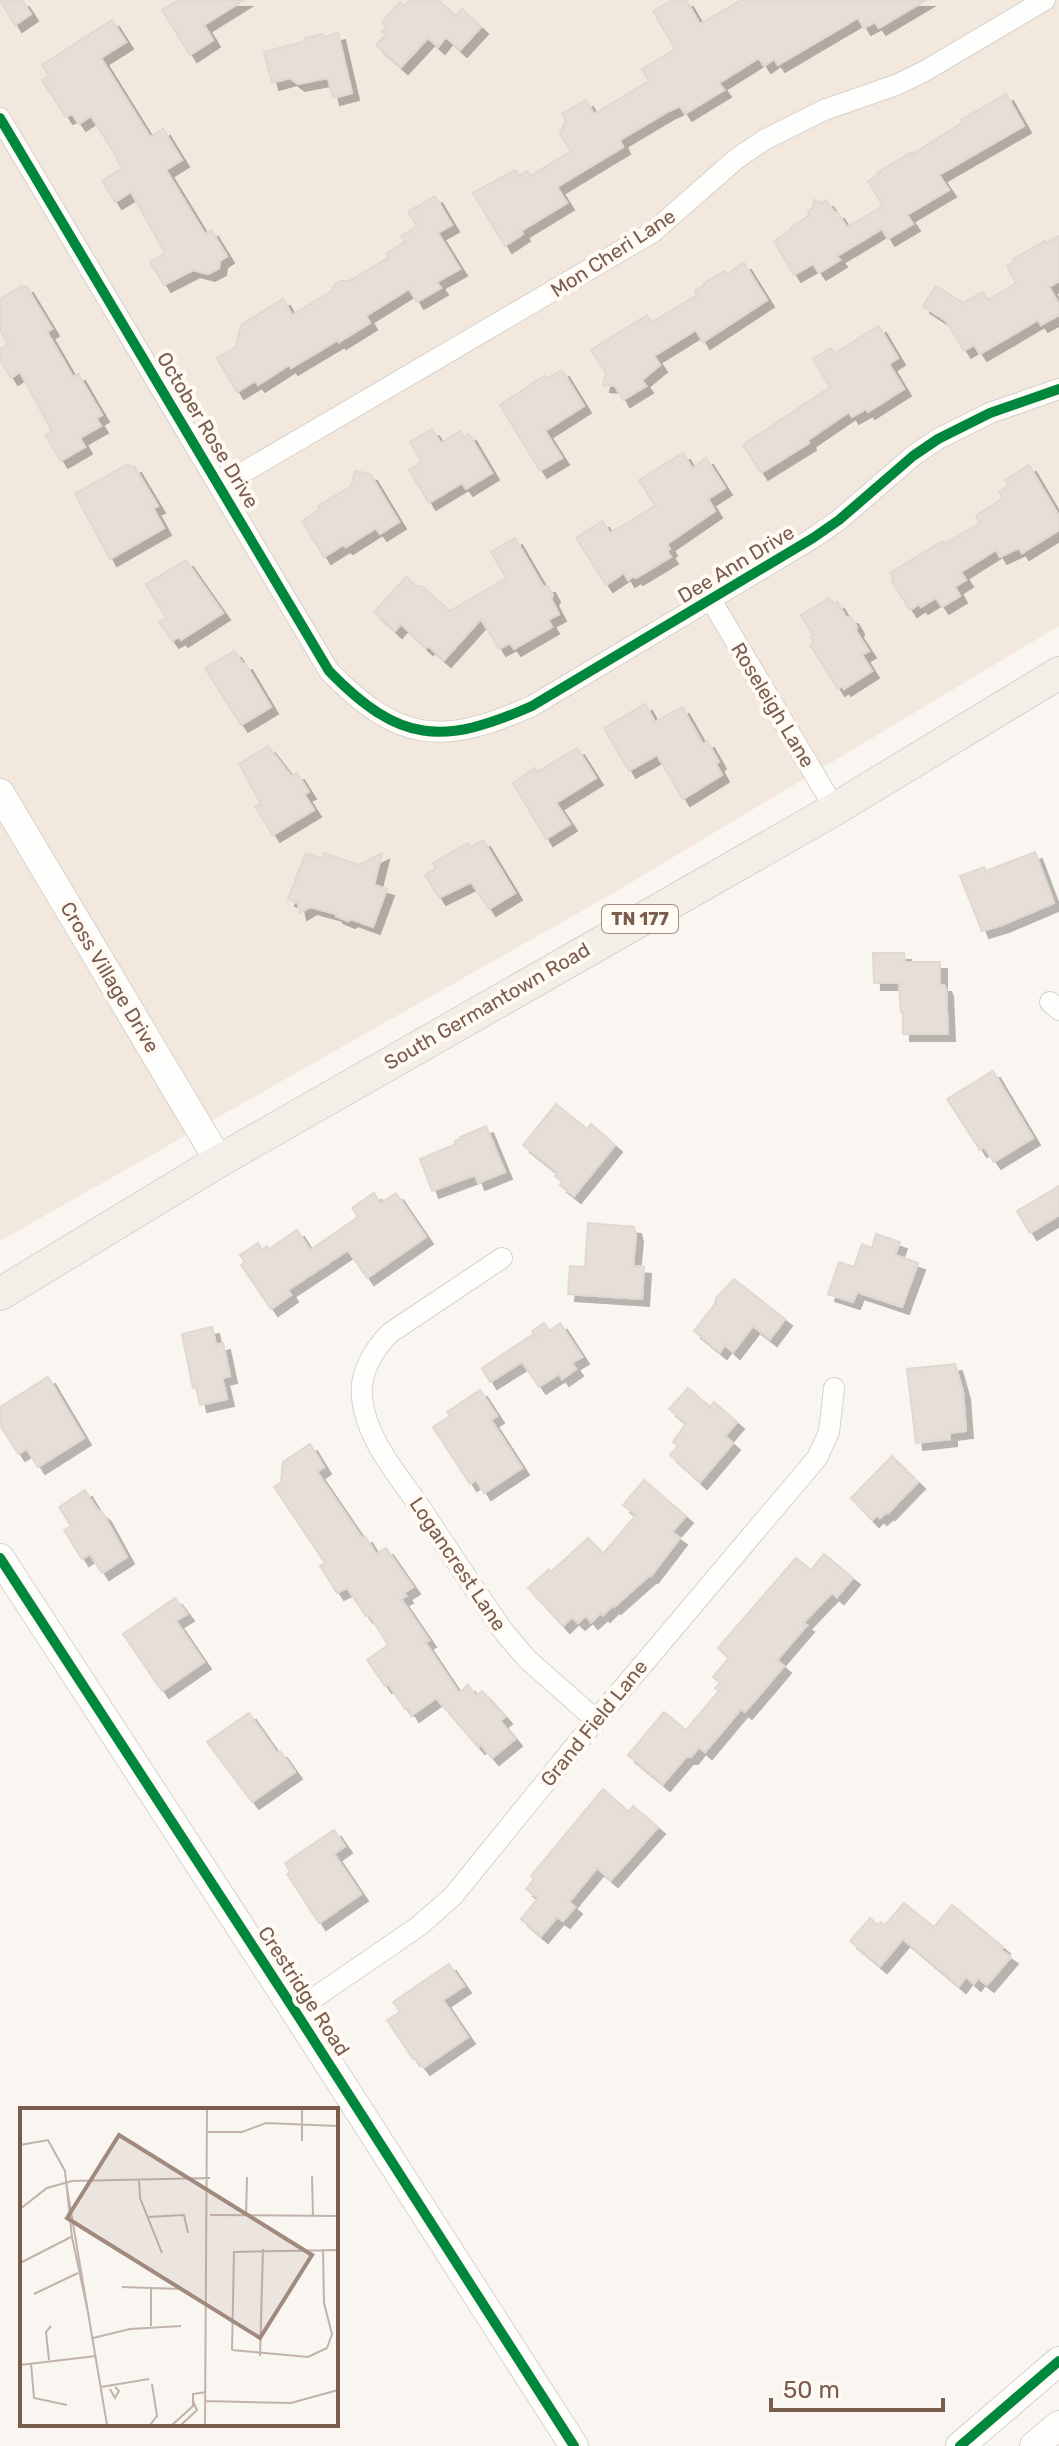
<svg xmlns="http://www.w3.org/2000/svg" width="1059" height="2446" font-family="Rubik,sans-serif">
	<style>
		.residential { fill: #f2e8de }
		.building { fill: #e6ded7; stroke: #e2d8d2; stroke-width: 2; filter: url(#shadow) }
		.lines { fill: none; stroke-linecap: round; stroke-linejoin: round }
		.street-casing { stroke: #d7d1cb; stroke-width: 22 }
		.secondary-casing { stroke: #d9d2cb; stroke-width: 30 }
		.primary-casing { stroke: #dad1cc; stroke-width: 34 }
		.street { stroke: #fefefd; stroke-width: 20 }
		.secondary { stroke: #fefefd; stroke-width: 28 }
		.primary { stroke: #f3eee8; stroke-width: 32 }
		.cycleway-casing { stroke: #fffaf3; stroke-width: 15 }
		.cycleway { stroke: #00873e; stroke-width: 10 }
		.labels { text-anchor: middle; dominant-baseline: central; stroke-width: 8; stroke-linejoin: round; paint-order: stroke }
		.shield { fill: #fffaf3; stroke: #a28b7f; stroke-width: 2 }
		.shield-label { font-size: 18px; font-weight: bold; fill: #7a5c4d }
		.street-label { font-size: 20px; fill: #7a5c4d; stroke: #fffaf3 }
		.inset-road { fill: none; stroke: #c2b3aa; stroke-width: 2 }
		.view { fill: #9f8a7d; fill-opacity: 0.15; stroke: #9f8a7d; stroke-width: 4 }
		.inset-edge { fill: none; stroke: #7a5c4d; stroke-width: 4 }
	</style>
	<defs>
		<filter id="shadow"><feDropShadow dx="7" dy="7" stdDeviation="0" flood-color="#0004"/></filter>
	</defs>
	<rect width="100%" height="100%" fill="#f9f5f0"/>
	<polygon class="residential" points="0,0 1059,0 1059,626 622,888 0,1241"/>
	<g class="building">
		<polygon points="0,0 22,0 31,14 15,25"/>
		<polygon points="179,0 244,0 204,25 213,40 190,55 162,10"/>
		<polygon points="409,0 438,0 456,16 462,9 481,27 460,50 446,37 438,47 428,38 401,67 376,45 386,34 382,32 386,27 382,22 400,2 404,6"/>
		<polygon points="672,0 686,0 700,24 741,0 926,0 879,28 875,22 864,28 858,18 778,65 774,59 764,66 759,58 719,83 724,90 685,114 680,106 669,111 620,140 623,147 557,187 567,203 521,231 523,234 505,246 473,193 515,170 519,176 527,171 530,176 571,151 560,134 566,120 562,114 586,100 594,114 649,81 642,69 675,49 653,11"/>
		<polygon points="112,20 126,42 101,58 150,137 163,129 182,160 166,170 205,234 211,230 227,256 220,261 219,268 208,274 193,270 164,285 150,262 165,253 131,192 115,202 102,181 122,168 117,160 118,159 91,116 79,124 72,114 66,117 42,80 49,76 42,65"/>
		<polygon points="338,33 352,93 333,98 328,78 298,84 290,78 272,83 264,52 306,41 305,38 323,34 324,37"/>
		<polygon points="1006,94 1024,126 939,175 949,190 907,215 913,224 888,239 882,229 837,256 840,260 819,273 813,264 794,275 774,241 792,229 791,227 810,215 808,211 813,208 814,200 822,203 826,200 835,213 837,212 847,227 883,206 868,181 878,175 877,173 912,152 913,154 963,122 961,120"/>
		<polygon points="435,196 452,225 438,233 460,269 437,282 441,288 417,302 409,289 366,316 370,323 339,342 338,340 291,368 289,365 258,385 255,381 237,392 217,358 236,347 241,325 283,299 292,315 332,291 334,285 341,281 349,281 389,257 387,253 405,242 401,236 417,226 408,212"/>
		<polygon points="1059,236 1059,281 1049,287 1059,304 1059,315 1041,325 1038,320 980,354 974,345 964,351 946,321 923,306 936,286 963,303 982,292 988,300 1016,283 1007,266 1015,261 1013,259 1045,241 1046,243"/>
		<polygon points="744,263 767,300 703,342 696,330 654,356 660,365 642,380 646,386 623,400 615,386 603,385 606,373 591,350 647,315 652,322 697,295 695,291 705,285 704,283 725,271 727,274"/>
		<polygon points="22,286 23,288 26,286 52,329 47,332 73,377 78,374 102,415 96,418 101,426 80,438 85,447 61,461 45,435 52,431 20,372 11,378 0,360 0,349 8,344 0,330 0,299"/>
		<polygon points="879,326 898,358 889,364 904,389 868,412 866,409 852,417 849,412 808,440 809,443 761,473 743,445 830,387 813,359 830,348 835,353"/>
		<polygon points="562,370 584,406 545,431 562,458 540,471 500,405 544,376 546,379"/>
		<polygon points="432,429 441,443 460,431 464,437 469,434 492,473 466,489 462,483 429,503 409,470 422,462 410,442"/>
		<polygon points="683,453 692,468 706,458 725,488 708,499 715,511 667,544 670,549 667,551 671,557 636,578 634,576 628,580 624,573 606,585 576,538 602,521 610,533 655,506 639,480"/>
		<polygon points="128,464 131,468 134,466 158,506 153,508 164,528 110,559 75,494"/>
		<polygon points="1029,465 1059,516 1059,530 1022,553 1019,548 1000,557 996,550 961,572 966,580 955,587 960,596 942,607 936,598 921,607 919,604 910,610 891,580 894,578 890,573 939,543 944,542 945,544 980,523 976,516 1003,498 999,492 1008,486 1005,480"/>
		<polygon points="355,471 370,474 399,522 380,534 376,528 346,547 343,545 324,557 302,521 320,509 318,506 351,486"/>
		<polygon points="515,538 543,586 548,586 553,595 551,599 559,614 548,620 552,627 514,649 510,643 499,649 481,619 444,660 428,646 426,648 401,624 395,631 374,612 406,577 416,586 421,586 450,611 506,578 491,552"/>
		<polygon points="186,560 223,613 181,640 179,637 172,641 159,622 166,618 146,584"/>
		<polygon points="829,598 834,604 837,602 846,617 851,617 857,627 856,631 869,651 862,655 872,671 844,689 842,686 838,689 810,645 814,642 810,637 813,635 801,615"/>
		<polygon points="234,651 243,664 245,663 271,707 241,725 205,668"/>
		<polygon points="645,704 655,722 682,707 703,744 707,741 719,762 716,764 722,775 683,799 657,755 629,771 604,728"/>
		<polygon points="268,746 291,776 297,773 309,792 304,794 314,810 273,835 255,807 261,804 239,764"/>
		<polygon points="577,748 596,778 556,803 570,824 546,839 513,783 535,768 537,772"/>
		<polygon points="483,840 515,893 489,909 471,882 439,898 425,875 436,868 433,863 468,843 471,847"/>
		<polygon points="1035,852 1054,903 1002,925 982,931 960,876 984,867 986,871"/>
		<polygon points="306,853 322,859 324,853 359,865 382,853 374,885 387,889 373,927 351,919 348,921 336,916 336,914 310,907 300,913 298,903 288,899"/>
		<polygon points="873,953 904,953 905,962 940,962 940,985 944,985 946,989 948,1034 903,1034 903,1012 901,1012 899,983 874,983"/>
		<polygon points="993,1071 1033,1138 994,1162 984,1147 980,1150 947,1099"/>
		<polygon points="556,1104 587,1129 591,1124 615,1145 574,1196 560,1185 562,1182 555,1176 558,1173 523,1145"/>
		<polygon points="486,1126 505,1172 478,1183 475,1175 432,1191 420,1159 456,1144 455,1141 461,1139 460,1137"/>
		<polygon points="1059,1186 1059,1215 1030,1233 1017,1211"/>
		<polygon points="374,1193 380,1203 396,1193 426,1237 367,1278 348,1250 288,1290 291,1295 271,1309 241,1265 245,1262 240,1255 258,1243 262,1250 267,1246 269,1249 297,1230 310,1250 358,1217 352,1208"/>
		<polygon points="588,1223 634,1227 636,1235 633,1266 644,1267 642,1299 568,1294 570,1266 585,1267"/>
		<polygon points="876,1234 900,1242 895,1255 918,1263 902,1307 857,1292 853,1302 828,1294 839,1262 854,1267 862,1244 872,1248"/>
		<polygon points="734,1279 785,1319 770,1339 753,1326 733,1352 725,1345 720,1352 694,1331 715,1304 716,1298"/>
		<polygon points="544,1323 550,1331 560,1323 582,1357 572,1363 576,1369 562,1379 559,1374 539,1387 522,1362 490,1382 482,1368 532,1335 537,1339 532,1331"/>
		<polygon points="212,1327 216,1345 223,1343 230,1376 222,1378 227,1399 200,1405 196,1387 193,1388 182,1334"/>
		<polygon points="955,1364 963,1392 966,1431 950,1433 950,1439 916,1443 907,1369"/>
		<polygon points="48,1377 84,1438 38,1467 27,1449 18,1454 0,1425 0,1407"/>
		<polygon points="688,1388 710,1407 714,1402 737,1422 725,1436 733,1443 700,1482 670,1455 678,1446 673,1442 686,1423 669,1409"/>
		<polygon points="480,1390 497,1416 491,1420 522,1468 484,1493 476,1480 470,1484 433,1427 450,1416 447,1412"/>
		<polygon points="310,1444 324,1467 317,1472 362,1538 365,1536 376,1554 386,1548 413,1587 404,1593 406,1596 401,1599 429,1640 425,1642 459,1693 468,1685 476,1696 482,1691 505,1717 500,1721 515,1739 492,1758 481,1745 478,1747 436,1698 412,1715 408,1708 405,1709 389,1685 385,1686 367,1660 388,1645 370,1616 366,1616 347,1588 337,1593 320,1566 325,1563 274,1487 281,1482 283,1462"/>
		<polygon points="892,1456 918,1482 888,1513 887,1512 880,1518 877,1515 872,1520 851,1498"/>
		<polygon points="644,1480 686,1516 672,1532 680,1538 651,1576 650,1575 614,1607 613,1605 603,1615 601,1613 591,1622 586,1616 578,1623 572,1617 563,1626 528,1588 549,1569 551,1572 588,1538 603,1554 636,1515 623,1505"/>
		<polygon points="85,1490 96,1508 104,1515 127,1557 102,1573 90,1554 82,1559 64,1530 71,1526 59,1507"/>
		<polygon points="824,1554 853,1578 837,1597 832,1593 803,1623 807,1625 777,1660 784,1666 745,1712 741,1709 705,1752 699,1747 691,1757 686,1757 663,1784 628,1755 664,1712 686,1730 719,1691 715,1688 720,1683 713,1677 729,1658 718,1648 796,1558 811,1570"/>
		<polygon points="175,1598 187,1614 176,1621 204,1662 162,1691 123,1634"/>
		<polygon points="249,1713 277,1753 280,1751 295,1772 252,1802 207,1742"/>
		<polygon points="603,1789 629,1812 633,1806 658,1827 611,1880 597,1868 569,1902 575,1907 563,1921 557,1917 541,1936 521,1919 538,1898 526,1889 534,1879 531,1876"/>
		<polygon points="334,1830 345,1846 334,1854 361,1894 319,1923 287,1874 290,1872 285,1863"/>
		<polygon points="904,1903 934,1927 952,1905 1003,1947 1001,1950 1011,1957 987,1985 978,1978 974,1984 966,1977 959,1986 903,1939 880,1966 850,1941 870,1918 878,1925 881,1922 885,1925"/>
		<polygon points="449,1964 464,1986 443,2000 468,2037 423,2068 415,2058 413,2059 387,2020 400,2012 393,2002"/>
	</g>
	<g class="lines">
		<g class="street-casing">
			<g id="street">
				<path d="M0,118l329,553c70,72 113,75 203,35l281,-168 26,-18 74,-64 25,-17 52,-26 69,-24"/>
				<polyline points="220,486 653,232 736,159 764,140 824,110 896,85 923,72 1045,0"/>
				<polyline points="711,600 835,809"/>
				<polyline points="1050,1002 1059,1010"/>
				<path d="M502,1258l-112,75c-17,17 -31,41 -28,65 4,42 38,79 60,112 27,41 54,82 82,122l23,27 69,61"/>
				<polyline points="295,2011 419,1926 453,1896 596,1720 817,1458 829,1432 834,1388"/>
			</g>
		</g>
		<g class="secondary-casing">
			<g id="secondary">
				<polyline points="0,793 219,1161"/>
				<polyline points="0,1558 295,2011 574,2446"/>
				<polyline points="960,2446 1059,2361"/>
				<polyline points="1034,2446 1059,2425"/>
			</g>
		</g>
		<g class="primary-casing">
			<polyline id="primary" points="0,1294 219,1161 835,809 1059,673"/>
		</g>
		<use href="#street" class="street"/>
		<use href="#secondary" class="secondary"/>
		<use href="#primary" class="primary"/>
		<g class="cycleway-casing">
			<g id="cycleway">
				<path d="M0,118l329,553c70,72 113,75 203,35l281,-168 26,-18 74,-64 25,-17 52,-26 69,-24"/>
				<polyline points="0,1558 295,2011 574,2446"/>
				<polyline points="960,2446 1059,2361"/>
			</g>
		</g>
		<use href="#cycleway" class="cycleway"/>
	</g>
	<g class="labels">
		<rect class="shield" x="602" y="905" width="76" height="28" rx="6"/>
		<g class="shield-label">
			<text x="640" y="919">TN 177</text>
		</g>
		<g class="street-label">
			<text transform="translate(613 253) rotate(-33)">Mon Cheri Lane</text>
			<text transform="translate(208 430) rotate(59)">October Rose Drive</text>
			<text transform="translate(736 564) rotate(-31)">Dee Ann Drive</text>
			<text transform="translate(773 705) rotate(59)">Roseleigh Lane</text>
			<text transform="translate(110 977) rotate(59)">Cross Village Drive</text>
			<text transform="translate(487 1006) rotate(-30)">South Germantown Road</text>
			<text transform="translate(458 1564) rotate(56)">Logancrest Lane</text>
			<text transform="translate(594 1723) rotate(-51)">Grand Field Lane</text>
			<text transform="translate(304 1991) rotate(57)">Crestridge Road</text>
		</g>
	</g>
	<g transform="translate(20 2108)">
		<rect width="318" height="318" fill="#f9f5f0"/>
		<path class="inset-road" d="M188,24h34l24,-9 72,3M282,33v-32M0,37l28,-5 17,31 7,66 17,80M292,68l1,40M119,72l1,18 22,55M46,74l41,243M0,101l27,-21 25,-7 138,-3M190,107l128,1M226,108l1,-39M127,109l37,-2 4,18M303,141l1,54 8,31 -5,14M0,155l51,-26M102,179l59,2M14,186l44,-21M131,218v-37M73,230l37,-9 51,-3M212,242l2,-98 104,-2M212,242l76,7 19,-9M240,248l3,-107M29,252l-3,-28 5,-6M11,255l3,35 33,7M0,257l76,-9M81,279l48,-8M90,281l5,9 4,-7 -4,-4M185,293l86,2 47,-13M130,317l7,-9 -5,-32M152,317l21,-19v-12l13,-2M161,317l16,-15 -4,-9M185,317l2,-316"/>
		<path class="view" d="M99,27l193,120 -52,83 -193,-120z"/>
		<rect width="318" height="318" class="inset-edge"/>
	</g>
	<path d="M771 2398v12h172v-12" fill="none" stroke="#7a5c4d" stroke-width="4"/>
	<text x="783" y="2398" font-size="24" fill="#7a5c4d" stroke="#fffaf3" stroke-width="6" paint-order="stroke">50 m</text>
</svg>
